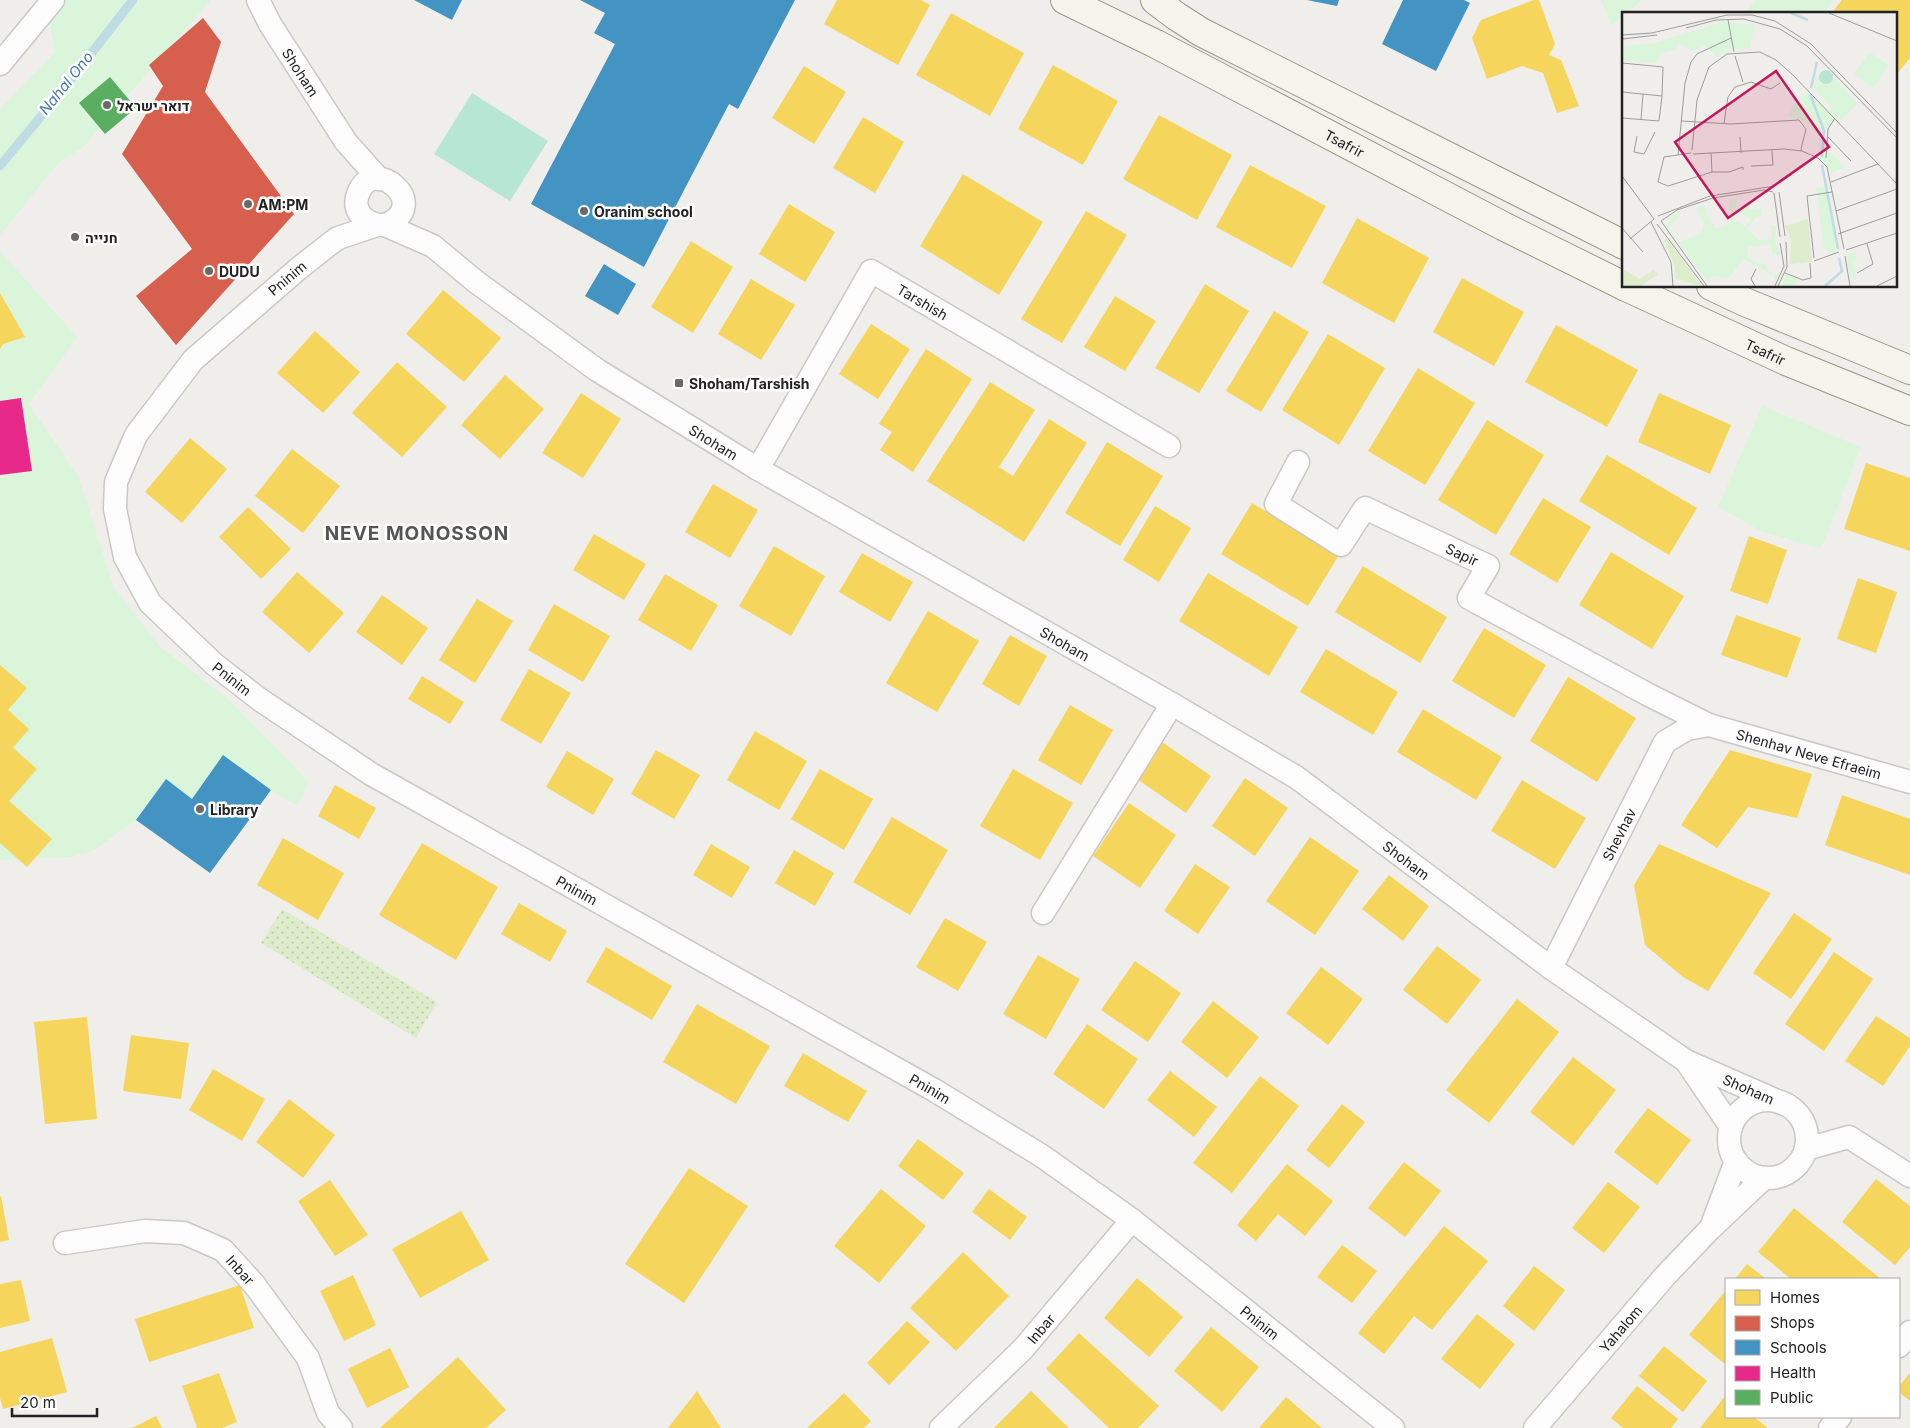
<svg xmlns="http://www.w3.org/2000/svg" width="1910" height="1428" font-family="Inter,Heebo,sans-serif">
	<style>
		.park { fill: #daf5da }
		.garden { fill: url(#garden-dots) }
		.pitch { fill: #b7e6d2 }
		.homes { fill: #f6d55c }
		.shops { fill: #d6604d }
		.schools { fill: #4393c3 }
		.health { fill: #e7298a }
		.public { fill: #5aae61 }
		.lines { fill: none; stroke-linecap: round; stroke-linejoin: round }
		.stream { stroke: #bfdbe3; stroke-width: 9 }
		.street-casing { stroke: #c9c8c7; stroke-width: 25 }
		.secondary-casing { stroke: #999a82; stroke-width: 30 }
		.street { stroke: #fdfcfc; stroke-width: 22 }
		.secondary { stroke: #f4f4ed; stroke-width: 28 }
		.poi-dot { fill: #6a6968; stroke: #fff; stroke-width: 2 }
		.labels { text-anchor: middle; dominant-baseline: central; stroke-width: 5; stroke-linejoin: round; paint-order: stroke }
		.street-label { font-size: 14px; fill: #222; stroke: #fff }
		.poi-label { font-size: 14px; font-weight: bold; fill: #222; stroke: #fff; text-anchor: start }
		.water-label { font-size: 15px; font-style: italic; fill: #4a7aab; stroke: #fff }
		.district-label { font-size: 19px; font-weight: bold; letter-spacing: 1px; fill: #555; stroke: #fff }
		.inset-river { fill: none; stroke: #bfdbe3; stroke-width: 2.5 }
		.inset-road { fill: none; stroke: #9e9c9b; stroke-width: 1 }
		.view { fill: #c2185b; fill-opacity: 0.15; stroke: #c2185b; stroke-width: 2.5 }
		.inset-edge { fill: none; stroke: #222; stroke-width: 2.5 }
	</style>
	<defs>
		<pattern id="garden-dots" width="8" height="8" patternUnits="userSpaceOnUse" patternTransform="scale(1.25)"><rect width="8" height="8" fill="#ddeccb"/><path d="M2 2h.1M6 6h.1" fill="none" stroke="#bdcaae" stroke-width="1.8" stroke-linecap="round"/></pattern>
	</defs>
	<rect width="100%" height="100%" fill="#f0eeeb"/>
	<g class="park">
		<polygon points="45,0 211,0 82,148 59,162 0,235 0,109 55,52"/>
		<polygon points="1601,0 1642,0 1612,25"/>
		<polygon points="1756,0 1834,0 1823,14 1744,14"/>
		<polygon points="0,251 77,337 29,404 79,478 113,586 159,646 227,698 309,782 297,806 271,790 223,756 192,799 166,779 136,820 93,851 70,857 0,860"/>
		<polygon points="1762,406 1861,447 1821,549 1761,531 1718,507"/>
	</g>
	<polygon class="garden" points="282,909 437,1002 416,1038 261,943"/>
	<polygon class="pitch" points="472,93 548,141 510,201 434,154"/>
	<g class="homes">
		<polygon points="837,0 921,0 930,5 898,65 824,24"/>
		<polygon points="1534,0 1539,0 1555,44 1549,55 1561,60 1579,106 1557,113 1543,73 1522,66 1487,79 1472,38 1481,20"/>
		<polygon points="1842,0 1910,0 1910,58 1896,75 1896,14 1831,14"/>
		<polygon points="951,13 1024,53 990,116 916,75"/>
		<polygon points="1053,65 1118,101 1083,165 1018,129"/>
		<polygon points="804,66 846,92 814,144 772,118"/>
		<polygon points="1159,115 1232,155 1197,220 1123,179"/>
		<polygon points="863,117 904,142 875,193 833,168"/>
		<polygon points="1250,165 1326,206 1292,268 1216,227"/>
		<polygon points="963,174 1043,222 999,295 920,246"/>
		<polygon points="789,204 835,232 805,282 759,254"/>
		<polygon points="1086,211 1127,235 1062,343 1021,319"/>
		<polygon points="1357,218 1429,258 1394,323 1322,283"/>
		<polygon points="691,241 733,267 693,333 651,307"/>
		<polygon points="1462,278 1524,312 1494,366 1433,332"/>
		<polygon points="751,279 795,305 761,360 718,334"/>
		<polygon points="1205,284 1249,311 1199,393 1155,368"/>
		<polygon points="443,290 501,338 464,382 406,334"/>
		<polygon points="0,293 25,337 3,344 0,349"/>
		<polygon points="1115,296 1156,321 1125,371 1084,347"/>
		<polygon points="1274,311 1309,332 1261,412 1226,391"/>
		<polygon points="871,324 910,349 878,399 839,374"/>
		<polygon points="1556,325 1638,370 1607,427 1525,382"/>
		<polygon points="315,331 360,372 323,413 277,373"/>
		<polygon points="1328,334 1385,368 1339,445 1282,410"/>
		<polygon points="926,349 972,379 913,472 880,450 892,432 879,424"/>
		<polygon points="397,362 447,407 402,457 352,413"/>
		<polygon points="1418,368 1475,403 1425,485 1368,451"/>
		<polygon points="505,375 544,409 500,459 461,425"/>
		<polygon points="990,382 1035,410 999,467 1013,476 1049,419 1087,443 1024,542 927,481"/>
		<polygon points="581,393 621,419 583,478 542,453"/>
		<polygon points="1659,393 1731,425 1710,474 1638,442"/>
		<polygon points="1487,420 1544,455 1496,535 1438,500"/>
		<polygon points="190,438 227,469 182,523 145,492"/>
		<polygon points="1107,442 1163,476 1120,546 1065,513"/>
		<polygon points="292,449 340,486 303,533 255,496"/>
		<polygon points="1607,455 1697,508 1669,555 1579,501"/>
		<polygon points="1866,463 1910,478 1910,551 1844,529"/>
		<polygon points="713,484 758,510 730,558 685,532"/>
		<polygon points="1543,498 1591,527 1557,583 1509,554"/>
		<polygon points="1252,503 1339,555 1308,606 1221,554"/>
		<polygon points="1155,506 1191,528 1159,582 1123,560"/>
		<polygon points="248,507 291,549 261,579 219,537"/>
		<polygon points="594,534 646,564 624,600 573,570"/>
		<polygon points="1749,536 1787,550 1768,604 1730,591"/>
		<polygon points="774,546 825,576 791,636 739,606"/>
		<polygon points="1611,552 1684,596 1652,649 1579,605"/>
		<polygon points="862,553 913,582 890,622 839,592"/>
		<polygon points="1363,566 1447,617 1420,663 1335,612"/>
		<polygon points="297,572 344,613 309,653 262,612"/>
		<polygon points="1208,573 1298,627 1269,676 1179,621"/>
		<polygon points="665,574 718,605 691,651 638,620"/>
		<polygon points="1858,578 1897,592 1876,653 1837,639"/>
		<polygon points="382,595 428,628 402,665 356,632"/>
		<polygon points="477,599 513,621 475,683 439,660"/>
		<polygon points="554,604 610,636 583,682 528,650"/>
		<polygon points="928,611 979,641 937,712 886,683"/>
		<polygon points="1736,615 1801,638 1787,678 1721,655"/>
		<polygon points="1484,628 1546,665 1514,718 1452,681"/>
		<polygon points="1010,635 1047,656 1019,706 982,684"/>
		<polygon points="1326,649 1398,692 1373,735 1300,692"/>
		<polygon points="0,665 27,688 8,710 29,729 13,748 37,769 9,801 52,839 27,867 0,843"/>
		<polygon points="529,669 571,693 541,744 500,720"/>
		<polygon points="422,676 464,702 450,724 408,699"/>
		<polygon points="1568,677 1636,718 1597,782 1530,741"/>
		<polygon points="1070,705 1113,730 1081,785 1038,760"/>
		<polygon points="1423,709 1502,757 1476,800 1397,752"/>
		<polygon points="755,731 807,761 779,810 727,780"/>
		<polygon points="1162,742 1211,776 1186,813 1137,779"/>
		<polygon points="656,750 700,775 674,819 631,794"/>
		<polygon points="1730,750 1812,774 1797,818 1748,807 1717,848 1681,825"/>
		<polygon points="567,751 614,779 593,815 546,787"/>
		<polygon points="820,769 873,799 844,850 791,819"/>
		<polygon points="1013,769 1073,803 1040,860 980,826"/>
		<polygon points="1245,778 1288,808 1255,856 1212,826"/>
		<polygon points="1522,780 1586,818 1555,869 1491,831"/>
		<polygon points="335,785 376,808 359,839 318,816"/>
		<polygon points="1842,795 1910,819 1910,875 1825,845"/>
		<polygon points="1129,803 1176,835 1140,888 1093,856"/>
		<polygon points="892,817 948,850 910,915 853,882"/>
		<polygon points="1310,837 1359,871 1315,935 1266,901"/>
		<polygon points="283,838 344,873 318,920 257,885"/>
		<polygon points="422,843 498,887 456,960 379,915"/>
		<polygon points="711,844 750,867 732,898 693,875"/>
		<polygon points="1659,844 1771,893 1708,991 1683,977 1645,945 1634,885"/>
		<polygon points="794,850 834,873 815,906 775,883"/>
		<polygon points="1195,864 1230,887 1198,934 1164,911"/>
		<polygon points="1389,875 1429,906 1403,941 1362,909"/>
		<polygon points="519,903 567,931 550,962 501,934"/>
		<polygon points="1794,913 1832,939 1791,999 1753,973"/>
		<polygon points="945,918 987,942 958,991 916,967"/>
		<polygon points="1437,946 1481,980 1447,1024 1403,990"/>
		<polygon points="606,947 672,986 652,1020 586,982"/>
		<polygon points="1834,952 1873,979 1824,1051 1785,1024"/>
		<polygon points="1038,955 1080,979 1046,1039 1003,1014"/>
		<polygon points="1135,961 1181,993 1148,1042 1101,1010"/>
		<polygon points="1321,967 1363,999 1328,1045 1286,1013"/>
		<polygon points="1517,999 1559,1032 1489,1123 1446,1090"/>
		<polygon points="1213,1001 1259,1037 1227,1078 1181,1042"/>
		<polygon points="697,1004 770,1046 736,1104 663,1062"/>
		<polygon points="1876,1016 1910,1038 1910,1046 1883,1086 1845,1061"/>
		<polygon points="87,1017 97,1119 45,1124 34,1022"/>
		<polygon points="1087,1024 1138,1059 1104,1109 1053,1074"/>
		<polygon points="131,1035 189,1043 181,1099 123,1091"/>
		<polygon points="803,1053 867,1091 848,1122 784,1086"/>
		<polygon points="1573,1057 1616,1090 1573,1146 1530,1112"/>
		<polygon points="213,1069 265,1099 242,1141 189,1110"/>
		<polygon points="1170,1071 1217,1107 1194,1137 1147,1100"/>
		<polygon points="1260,1076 1299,1106 1232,1193 1193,1163"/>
		<polygon points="289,1099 335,1135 303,1178 256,1142"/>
		<polygon points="1342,1104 1365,1122 1329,1168 1306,1150"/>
		<polygon points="1648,1108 1691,1140 1657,1185 1614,1152"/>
		<polygon points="918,1139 964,1173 943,1200 898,1166"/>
		<polygon points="1404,1162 1441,1191 1405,1237 1368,1208"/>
		<polygon points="1287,1164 1333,1201 1305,1236 1278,1214 1256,1241 1237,1225"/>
		<polygon points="689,1168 748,1206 684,1303 625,1264"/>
		<polygon points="1876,1179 1910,1206 1910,1247 1895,1265 1842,1222"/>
		<polygon points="330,1180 368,1235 335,1256 298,1201"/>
		<polygon points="1608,1182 1640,1207 1604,1253 1572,1228"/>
		<polygon points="881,1189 926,1226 879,1283 834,1246"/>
		<polygon points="989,1189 1027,1217 1010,1240 972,1212"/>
		<polygon points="1,1196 9,1240 0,1242 0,1197"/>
		<polygon points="1794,1208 1881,1279 1791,1279 1758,1252"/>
		<polygon points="461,1211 489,1260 420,1298 392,1249"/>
		<polygon points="1444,1226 1488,1261 1432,1330 1414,1316 1384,1354 1358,1333"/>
		<polygon points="1342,1245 1377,1271 1352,1303 1317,1277"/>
		<polygon points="963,1252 1009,1296 956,1351 910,1308"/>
		<polygon points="1747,1264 1766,1279 1735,1279"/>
		<polygon points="1534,1266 1565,1290 1534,1331 1503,1306"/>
		<polygon points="353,1275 376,1325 344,1341 320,1291"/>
		<polygon points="1137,1278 1183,1317 1149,1357 1104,1318"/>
		<polygon points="21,1280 30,1321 0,1328 0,1284"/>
		<polygon points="240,1285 254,1328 149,1362 135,1319"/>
		<polygon points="1726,1290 1726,1365 1689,1335"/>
		<polygon points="1477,1314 1515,1344 1480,1389 1441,1359"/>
		<polygon points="907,1321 930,1342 889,1385 867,1363"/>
		<polygon points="1211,1327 1259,1367 1222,1412 1174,1371"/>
		<polygon points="1079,1333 1159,1406 1138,1428 1109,1428 1046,1369"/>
		<polygon points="52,1338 67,1392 3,1409 0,1398 0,1352"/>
		<polygon points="1664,1346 1707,1381 1683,1412 1639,1376"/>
		<polygon points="390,1348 409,1387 367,1408 348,1369"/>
		<polygon points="458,1357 506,1410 486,1428 380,1428"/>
		<polygon points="219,1373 237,1422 222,1428 197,1428 182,1386"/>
		<polygon points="1910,1373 1910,1401 1899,1392 1899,1386"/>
		<polygon points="1637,1386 1678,1419 1671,1428 1623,1428 1611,1418"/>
		<polygon points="697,1391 721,1428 668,1428"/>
		<polygon points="1031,1391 1069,1428 994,1428"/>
		<polygon points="844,1393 871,1421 864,1428 807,1428"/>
		<polygon points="1726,1395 1726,1417 1754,1417 1768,1428 1700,1428"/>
		<polygon points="1286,1397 1322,1428 1259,1428"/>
		<polygon points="156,1416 162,1428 132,1428"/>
	</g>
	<polygon class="shops" points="203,18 221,42 205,92 294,214 176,345 136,296 192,249 122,154 163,86 149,65"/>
	<g class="schools">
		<polygon points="414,0 462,0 452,20"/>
		<polygon points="580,0 795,0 738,109 729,104 644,267 531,204 615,44 594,33 605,13"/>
		<polygon points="1307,0 1339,0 1337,6"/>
		<polygon points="1403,0 1464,0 1470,3 1436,71 1382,44"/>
		<polygon points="604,264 636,284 618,315 585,296"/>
		<polygon points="223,755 271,790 210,873 136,820 166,779 192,799"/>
	</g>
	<polygon class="health" points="21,398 32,471 0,475 0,401"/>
	<polygon class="public" points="110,77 136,108 105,134 79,103"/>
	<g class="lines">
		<polyline class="stream" points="0,166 61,92 133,0"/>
		<g class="street-casing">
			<g id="street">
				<path id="s1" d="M258,0l12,24 76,118 33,37"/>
				<polyline points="0,64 53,0"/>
				<path id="s2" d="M377,225l-39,13 -7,5 -33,26 -105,91 -57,75 -20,47 -1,27 10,48 25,46 64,61 45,35 112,75 563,316 108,66 90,64 261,208"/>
				<path id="s3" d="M385,225c49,-19 -12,-73 -27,-31 -7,18 9,32 27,31l48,21 42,35 122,89 161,99 414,235 124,73 255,191 135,93 98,43"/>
				<path id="s4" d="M1298,462l-22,42 65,41 24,-37 123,58 -19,32 178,96 62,31"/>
				<path id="s5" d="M758,469l113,-198 298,175"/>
				<polyline points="1043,913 1172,704"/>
				<path id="s6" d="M1551,968l114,-226 22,-13 22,-4 201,57"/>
				<polyline points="1686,1061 1731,1127"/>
				<circle cx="1768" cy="1139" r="39"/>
				<polyline points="1806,1149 1849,1137 1910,1176"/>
				<polyline points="1712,1225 1736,1161"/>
				<path id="s7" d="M65,1243l80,-12 39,2 39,17 31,34 54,74 20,55 13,15"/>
				<polyline points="1899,1346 1910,1332"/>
				<path id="s8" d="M941,1428l82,-79 109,-129"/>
				<path id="s9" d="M1535,1428l130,-152 44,-46 55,-52"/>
				<polyline points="1830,1428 1840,1417"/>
			</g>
		</g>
		<g class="secondary-casing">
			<g id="secondary">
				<path id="s10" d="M1065,0l91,44 347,182 121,60"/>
				<polyline points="1155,0 1176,16 1201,32 1624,245"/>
				<path id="s11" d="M1624,286l162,75 124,50"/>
				<polyline points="1711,286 1745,302 1910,370"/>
			</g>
		</g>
		<use href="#street" class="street"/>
		<use href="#secondary" class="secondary"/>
	</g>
	<g class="poi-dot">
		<circle cx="107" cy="105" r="5"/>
		<circle cx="248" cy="204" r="5"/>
		<circle cx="584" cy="211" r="5"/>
		<circle cx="75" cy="237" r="5"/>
		<circle cx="209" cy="271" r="5"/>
		<rect x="674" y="378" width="10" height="10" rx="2.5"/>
		<circle cx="200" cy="809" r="5"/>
	</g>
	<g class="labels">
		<g class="street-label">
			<text stroke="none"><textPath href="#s1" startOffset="84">Shoham</textPath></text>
			<text stroke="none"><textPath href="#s10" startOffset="314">Tsafrir</textPath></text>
			<text transform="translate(287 278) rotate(-40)">Pninim</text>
			<text stroke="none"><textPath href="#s5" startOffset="288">Tarshish</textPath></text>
			<text stroke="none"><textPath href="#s11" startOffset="156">Tsafrir</textPath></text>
			<text stroke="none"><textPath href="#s3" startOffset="541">Shoham</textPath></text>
			<text stroke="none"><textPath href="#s4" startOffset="276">Sapir</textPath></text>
			<text stroke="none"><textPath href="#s3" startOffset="946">Shoham</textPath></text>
			<text stroke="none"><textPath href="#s2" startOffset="616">Pninim</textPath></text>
			<text stroke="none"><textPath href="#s6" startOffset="405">Shenhav Neve Efraeim</textPath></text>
			<text stroke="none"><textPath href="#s6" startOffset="150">Shevhav</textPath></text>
			<text stroke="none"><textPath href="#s3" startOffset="1351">Shoham</textPath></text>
			<text stroke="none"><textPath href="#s2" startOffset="1021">Pninim</textPath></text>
			<text stroke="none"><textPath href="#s2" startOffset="1426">Pninim</textPath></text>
			<text stroke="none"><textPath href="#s3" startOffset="1764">Shoham</textPath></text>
			<text stroke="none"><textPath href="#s7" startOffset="189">Inbar</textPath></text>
			<text stroke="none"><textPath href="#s2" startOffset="1831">Pninim</textPath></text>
			<text stroke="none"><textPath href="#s8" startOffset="141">Inbar</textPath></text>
			<text stroke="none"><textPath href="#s9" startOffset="131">Yahalom</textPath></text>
		</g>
		<g class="poi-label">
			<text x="117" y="105">דואר ישראל</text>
			<text x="258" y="204">AM:PM</text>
			<text x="594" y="211">Oranim school</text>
			<text x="85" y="237">חנייה</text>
			<text x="219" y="271">DUDU</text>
			<text x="689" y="383">Shoham/Tarshish</text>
			<text x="210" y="809">Library</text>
		</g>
		<g class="water-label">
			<text transform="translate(66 83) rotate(-51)">Nahal Ono</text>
		</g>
		<g class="district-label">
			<text x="417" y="533">NEVE MONOSSON</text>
		</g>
	</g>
	<g transform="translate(1622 12)">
		<rect width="275" height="275" fill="#f0eeeb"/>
		<path d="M186,207l4,43 -22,2 1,-24 -6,-14zM45,226l34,48 -25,-7 -2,-15 -10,-24zM0,256l18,11 13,-9 5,4 -17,12h-19z" fill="#ddeccb"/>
		<path d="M101,10l32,3 -6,24h-18l-15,9 -10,-13 -12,6 -15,-7 -5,6 -13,3 -4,10 -35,-3 1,-14 32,-3zM247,40l20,13 -16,23 -19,-13zM196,63l9,10 7,-7 24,25 -17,17 -5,-4 -10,13 -2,17 21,21 -14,6 -13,-18 2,-22 -7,-1v-6l-12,-6 -17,-5h5l4,-10 15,-13 20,20 4,-3 -18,-21zM203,164l5,27 6,51 -8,-1 -4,-6 -8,-59 8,-1zM115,185l-2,24 11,5 5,-7 -10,-6 2,-8 8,5 9,-1 8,-8 -7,8 1,7 -7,2 -8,11 12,11 12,-1v-13l6,-1 -2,17 6,13h-8l-3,-11 -22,3 -1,10 12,7h7l1,6 8,5 7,-5 -7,15v-9l-32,-17 -14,19 -16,-2 -6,5 -40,-54 2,-10 14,-6 -14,17 11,14 21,-9 3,-7 -7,-19 8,-2 5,19h4l1,4 11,-1 6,-7 -3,-21zM233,239l2,9 -4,4 3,13 -4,3 -6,-19 2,-6zM165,263l10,4 -1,7h-15z" fill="#daf5da"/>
		<path d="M197 65a7 7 0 1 1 14 0a7 7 0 1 1-14 0Z" fill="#b7e6d2"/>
		<path class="inset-river" d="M169,1l17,7M189,76l6,-26M188,82l14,37 -2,26M200,153l16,84M203,274l17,-15 -3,-13"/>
		<path class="inset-road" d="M207,1l68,28M106,8l6,32M64,16l30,-8 28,-1 36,10 27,17 90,92M0,23l30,-2 75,-18h25l23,6 36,23 86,89M0,27l35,-4M113,44l8,26M0,51l41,4 -1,29M0,80l40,4 -3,25 -37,-3M19,108l2,-26M59,109l50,3 68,-4 7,9 -5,20M102,111l4,-26 7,-10 16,-5 20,7 9,-6M15,124l-3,16 10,2 11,-22M205,124l24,25M118,125l1,16M70,138l5,-50 12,-33 18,-13 33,-2 16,8 17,15 104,109M180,139l16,7 9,9 17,82M69,141l-27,4 -6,25 10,4 44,-14h17l14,-5v3M89,141l1,19M71,142l91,-5 18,2 -1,-2M56,143l7,-72 6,-21 6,-8 34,-16M204,146l2,-29 7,-11M129,154l22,-1 -1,-15M0,164l32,43M209,170l47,-18M157,180l6,44M152,181l6,44M214,199l61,-22M36,204l52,-20 65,-10M39,209l16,-11 36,-12 51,-8 9,2M39,209l46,65M29,210l20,40 2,24M35,212l47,62M0,216l21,24M216,222l59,-21M8,227l24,-20M224,238l51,-17M223,244l5,30M192,246l-7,-62 25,-4M192,249l25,-9M163,261l18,7 8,-2 -1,-15M235,261l16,-9 -6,-20M133,274l-4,-7 5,-10M153,274l9,-20 -4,-23M156,274l9,-19 -1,-25M255,274l20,-10"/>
		<path class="view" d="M154,59l53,76 -101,71 -53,-76z"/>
		<rect width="275" height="275" class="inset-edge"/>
	</g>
	<rect x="1725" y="1278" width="175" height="140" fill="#ffffff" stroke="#a7a7a7"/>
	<rect x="1735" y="1290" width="25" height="15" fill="#f6d55c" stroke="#a7a7a7"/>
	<text x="1770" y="1303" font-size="15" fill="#222222">Homes</text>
	<rect x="1735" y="1316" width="25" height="15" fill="#d6604d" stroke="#a7a7a7"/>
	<text x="1770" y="1328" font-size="15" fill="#222222">Shops</text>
	<rect x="1735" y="1340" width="25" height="15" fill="#4393c3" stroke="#a7a7a7"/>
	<text x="1770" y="1353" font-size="15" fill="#222222">Schools</text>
	<rect x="1735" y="1366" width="25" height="15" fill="#e7298a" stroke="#a7a7a7"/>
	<text x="1770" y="1378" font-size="15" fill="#222222">Health</text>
	<rect x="1735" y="1390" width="25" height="15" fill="#5aae61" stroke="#a7a7a7"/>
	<text x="1770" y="1403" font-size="15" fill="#222222">Public</text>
	<path d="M12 1408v8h85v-8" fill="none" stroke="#222222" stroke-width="2.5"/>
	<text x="20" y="1408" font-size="15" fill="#222222" stroke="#ffffff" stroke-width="4" paint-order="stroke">20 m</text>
</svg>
